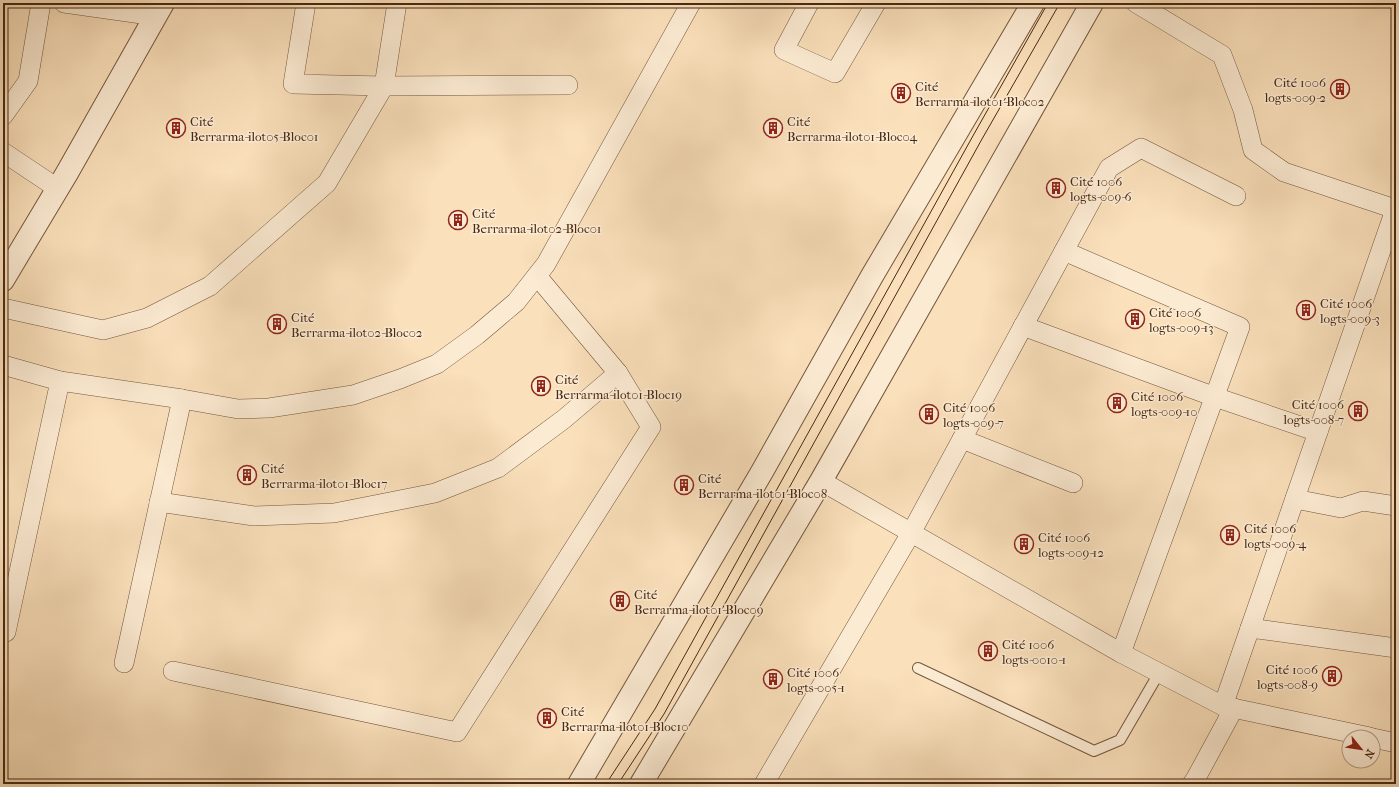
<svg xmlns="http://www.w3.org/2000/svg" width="1399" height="787" font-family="'IM FELL French Canon',serif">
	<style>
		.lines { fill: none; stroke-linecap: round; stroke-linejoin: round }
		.service-casing { stroke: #75573c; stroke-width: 12 }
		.minor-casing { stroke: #75573c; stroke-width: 20 }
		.tertiary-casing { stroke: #75573c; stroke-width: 24 }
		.service { stroke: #fcebd3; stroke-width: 10 }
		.minor { stroke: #fcebd3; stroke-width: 19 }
		.tertiary { stroke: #fcebd3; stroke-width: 22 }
		.tram { stroke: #492912; stroke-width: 1 }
		.labels { text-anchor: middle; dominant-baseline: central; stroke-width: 3; stroke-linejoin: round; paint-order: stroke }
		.poi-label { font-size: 13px; fill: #492912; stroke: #fcebd3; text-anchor: start }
	</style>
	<rect width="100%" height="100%" fill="#fae0bb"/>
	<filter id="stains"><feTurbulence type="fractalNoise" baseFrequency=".005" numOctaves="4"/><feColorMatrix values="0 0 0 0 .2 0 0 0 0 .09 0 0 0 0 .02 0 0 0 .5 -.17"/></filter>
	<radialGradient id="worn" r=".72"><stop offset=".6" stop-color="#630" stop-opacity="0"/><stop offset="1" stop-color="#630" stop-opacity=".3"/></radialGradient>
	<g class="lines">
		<g class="service-casing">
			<polyline id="service" points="918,668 1094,751 1120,740 1159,673"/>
		</g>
		<g class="minor-casing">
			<g id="minor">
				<polyline points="64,3 156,16"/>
				<polyline points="306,3 293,84 384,86 568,85"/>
				<polyline points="809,3 784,50 835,73 876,3"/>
				<polyline points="1136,3 1222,55 1243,110 1253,150 1284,172 1395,209"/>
				<polyline points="3,116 28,81 41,3"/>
				<polyline points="3,152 57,188"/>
				<polyline points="1064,251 1240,327 1121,653"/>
				<polyline points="3,308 103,330 147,318 210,286 327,183 384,86 397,3"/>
				<polyline points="1023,326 1215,397 1318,432"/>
				<polyline points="3,365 60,381 182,399 238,409 269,408 353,395 400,379 437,364 477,335 516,302 546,264 691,3"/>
				<polyline points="962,439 1073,483"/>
				<polyline points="821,481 1121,653 1223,706 1370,737"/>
				<polyline points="1295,499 1341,508 1363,501 1396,506"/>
				<polyline points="159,502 254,516 334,513 435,493 498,468 564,419 618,373"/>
				<polyline points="1250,628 1396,648"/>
				<polyline points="3,631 6,632 60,381"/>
				<polyline points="124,663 182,399"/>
				<polyline points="173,671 457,732 651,427 618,373 537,276"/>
				<polyline points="1223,706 1396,207"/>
				<polyline points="1373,738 1396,743"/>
				<polyline points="764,784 911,533 1109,168 1141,148 1236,196"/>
				<polyline points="1192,784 1196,778 1234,708"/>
			</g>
		</g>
		<g class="tertiary-casing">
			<g id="tertiary">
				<polyline points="3,280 67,173 163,3"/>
				<polyline points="579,784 763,470 872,276 1033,3"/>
				<polyline points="641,784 821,481 1092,3"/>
			</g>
		</g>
		<use href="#service" class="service"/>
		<use href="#minor" class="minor"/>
		<use href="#tertiary" class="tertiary"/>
		<g class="tram">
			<polyline points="606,784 655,709 974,134 1048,3"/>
			<polyline points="618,784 664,714 982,139 1060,3"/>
		</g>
	</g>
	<defs>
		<g id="building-ring" transform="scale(1)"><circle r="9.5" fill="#fcebd3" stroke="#8f2418" stroke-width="1.5"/><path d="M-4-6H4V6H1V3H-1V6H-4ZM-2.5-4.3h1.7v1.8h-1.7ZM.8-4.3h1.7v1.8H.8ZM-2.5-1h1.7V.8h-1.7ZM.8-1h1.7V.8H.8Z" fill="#8f2418"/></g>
	</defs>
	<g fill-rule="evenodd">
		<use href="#building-ring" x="1340" y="89"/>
		<use href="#building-ring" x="901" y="93"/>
		<use href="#building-ring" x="176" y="128"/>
		<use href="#building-ring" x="773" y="128"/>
		<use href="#building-ring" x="1056" y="188"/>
		<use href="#building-ring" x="458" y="220"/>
		<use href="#building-ring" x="1306" y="310"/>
		<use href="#building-ring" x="1135" y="319"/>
		<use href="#building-ring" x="277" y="324"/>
		<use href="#building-ring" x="541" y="386"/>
		<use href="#building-ring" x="1117" y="403"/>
		<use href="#building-ring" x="1358" y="411"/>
		<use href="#building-ring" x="929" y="414"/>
		<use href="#building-ring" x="247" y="475"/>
		<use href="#building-ring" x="684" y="485"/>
		<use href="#building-ring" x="1230" y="535"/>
		<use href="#building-ring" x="1024" y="544"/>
		<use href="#building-ring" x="620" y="601"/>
		<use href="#building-ring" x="988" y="651"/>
		<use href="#building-ring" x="1332" y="676"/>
		<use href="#building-ring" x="773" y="679"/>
		<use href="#building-ring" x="547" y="718"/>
	</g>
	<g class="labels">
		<g class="poi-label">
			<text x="1326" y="82" text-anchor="end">Cité 1006<tspan x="1326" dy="15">logts-009-2</tspan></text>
			<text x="915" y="86">Cité<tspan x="915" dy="15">Berrarma-ilot01-Bloc02</tspan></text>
			<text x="190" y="121">Cité<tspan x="190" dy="15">Berrarma-ilot05-Bloc01</tspan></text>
			<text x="787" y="121">Cité<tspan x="787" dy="15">Berrarma-ilot01-Bloc04</tspan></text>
			<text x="1070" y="181">Cité 1006<tspan x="1070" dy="15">logts-009-6</tspan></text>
			<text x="472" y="213">Cité<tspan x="472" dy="15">Berrarma-ilot02-Bloc01</tspan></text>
			<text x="1320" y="303">Cité 1006<tspan x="1320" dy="15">logts-009-3</tspan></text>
			<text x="1149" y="312">Cité 1006<tspan x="1149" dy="15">logts-009-13</tspan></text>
			<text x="291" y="317">Cité<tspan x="291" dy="15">Berrarma-ilot02-Bloc02</tspan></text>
			<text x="555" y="379">Cité<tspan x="555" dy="15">Berrarma-ilot01-Bloc19</tspan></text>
			<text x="1131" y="396">Cité 1006<tspan x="1131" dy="15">logts-009-10</tspan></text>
			<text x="1344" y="404" text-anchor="end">Cité 1006<tspan x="1344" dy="15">logts-008-7</tspan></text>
			<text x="943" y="407">Cité 1006<tspan x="943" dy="15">logts-009-7</tspan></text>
			<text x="261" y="468">Cité<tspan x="261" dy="15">Berrarma-ilot01-Bloc17</tspan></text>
			<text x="698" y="478">Cité<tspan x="698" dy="15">Berrarma-ilot01-Bloc08</tspan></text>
			<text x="1244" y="528">Cité 1006<tspan x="1244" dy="15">logts-009-4</tspan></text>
			<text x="1038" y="537">Cité 1006<tspan x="1038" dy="15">logts-009-12</tspan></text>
			<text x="634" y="594">Cité<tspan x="634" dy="15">Berrarma-ilot01-Bloc09</tspan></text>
			<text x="1002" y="644">Cité 1006<tspan x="1002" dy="15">logts-0010-1</tspan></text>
			<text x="1318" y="669" text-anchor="end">Cité 1006<tspan x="1318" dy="15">logts-008-9</tspan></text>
			<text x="787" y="672">Cité 1006<tspan x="787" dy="15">logts-005-1</tspan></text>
			<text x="561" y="711">Cité<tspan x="561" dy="15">Berrarma-ilot01-Bloc10</tspan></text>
		</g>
	</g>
	<rect width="1399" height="787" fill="none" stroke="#fae0bb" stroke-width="16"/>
	<rect x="4" y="4" width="1391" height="779" fill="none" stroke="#492912" stroke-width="2"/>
	<rect x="8" y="8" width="1383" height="771" fill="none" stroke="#492912"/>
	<g transform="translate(1361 749) rotate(120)"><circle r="19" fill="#fcebd3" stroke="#b49d86"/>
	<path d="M0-3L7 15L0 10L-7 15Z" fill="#8f2418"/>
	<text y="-6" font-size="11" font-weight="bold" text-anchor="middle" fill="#492912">N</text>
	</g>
	<rect width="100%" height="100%" filter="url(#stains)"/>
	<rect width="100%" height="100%" fill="url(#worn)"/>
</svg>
